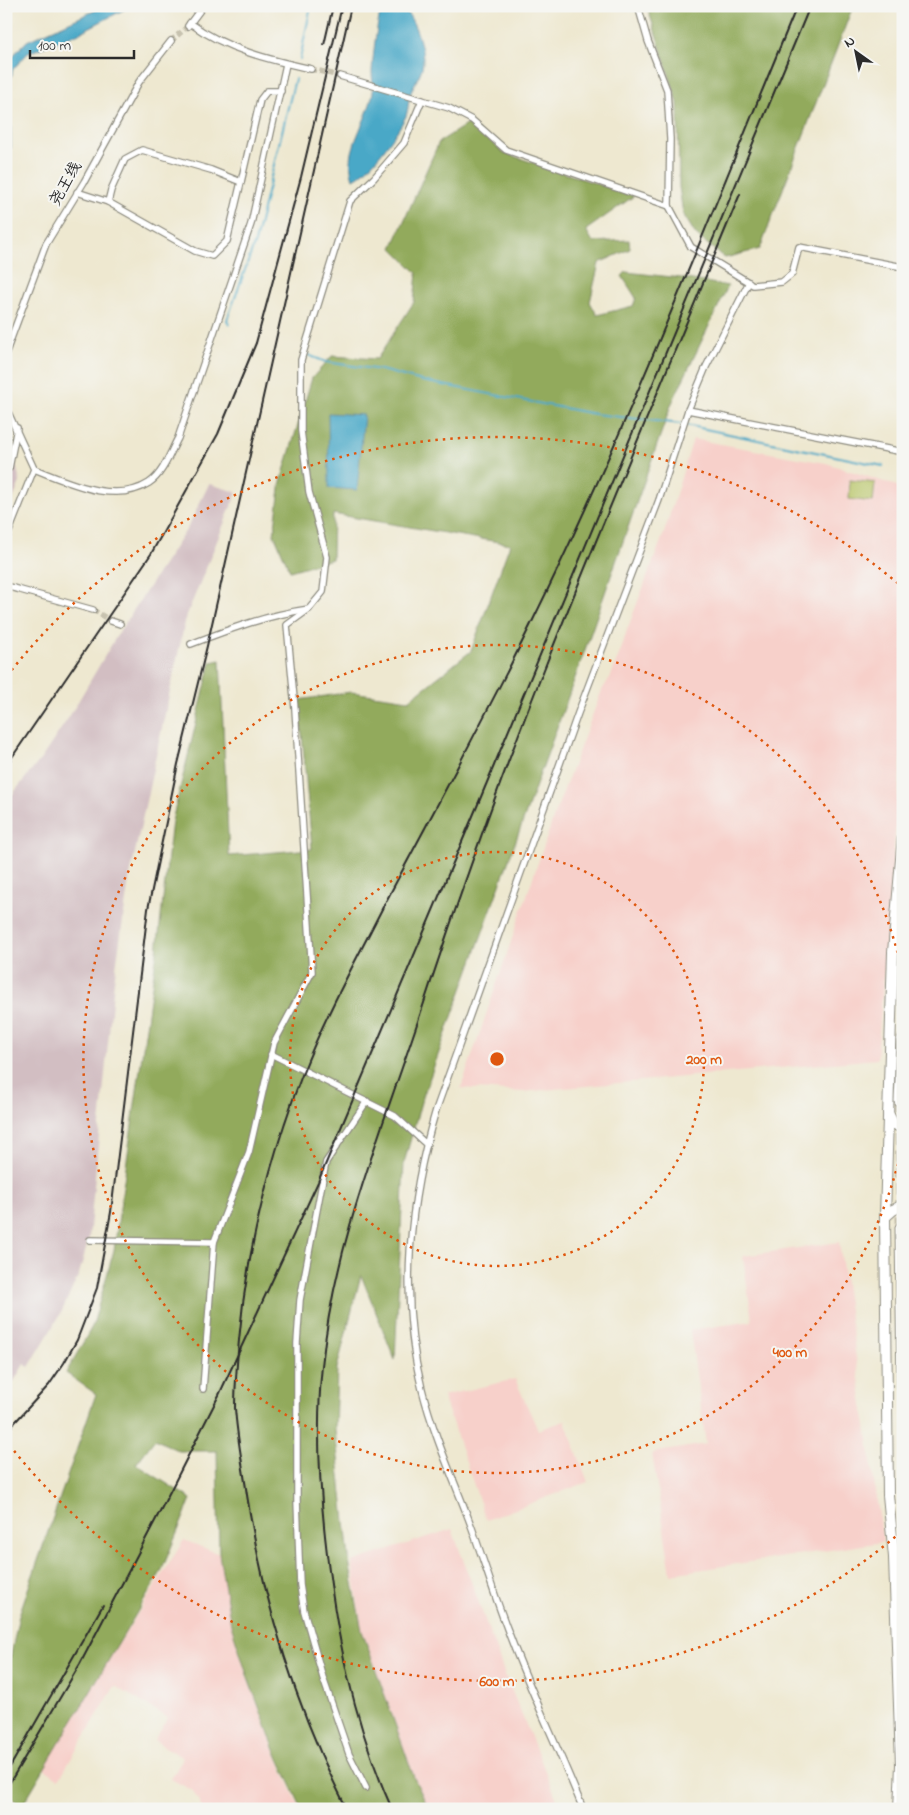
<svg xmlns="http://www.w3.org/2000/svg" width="909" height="1815" font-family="'Indie Flower','LXGW WenKai TC',sans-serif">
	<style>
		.built { fill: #f7d0ca }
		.industrial { fill: #d2bec2 }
		.green { fill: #b8c567; stroke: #727849 }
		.forest { fill: #92aa5c; stroke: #5e6a44 }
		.water { fill: #48a8c7; stroke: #3a6a79 }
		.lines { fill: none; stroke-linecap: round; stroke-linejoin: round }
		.stream { stroke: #48a8c7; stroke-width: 2 }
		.street-tunnel { stroke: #c7c2af; stroke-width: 5.5; stroke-dasharray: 5.5 3; stroke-linecap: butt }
		.highway-tunnel { stroke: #c7c2af; stroke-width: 11; stroke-dasharray: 11 5.5; stroke-linecap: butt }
		.street-casing { stroke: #8c8a7e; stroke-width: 8 }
		.primary-casing { stroke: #8c8a7e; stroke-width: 12 }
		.highway-casing { stroke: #8c8a7e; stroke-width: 13 }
		.street { stroke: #fff; stroke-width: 5.5 }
		.primary { stroke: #fff; stroke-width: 10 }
		.highway { stroke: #fff; stroke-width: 11 }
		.rail { stroke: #2b2b2b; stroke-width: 2 }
		.ring { fill: none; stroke: #df570e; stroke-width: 2.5; stroke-dasharray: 2.5 5 }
		.labels { text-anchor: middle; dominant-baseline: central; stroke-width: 4; stroke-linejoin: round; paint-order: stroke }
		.street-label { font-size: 16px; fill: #2b2b2b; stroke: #f6f6f2 }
		.centre { fill: #df570e; stroke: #f6f6f2; stroke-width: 2.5 }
		.ring-label { font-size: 15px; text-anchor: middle; font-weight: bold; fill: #df570e; stroke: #f6f6f2; stroke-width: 4; stroke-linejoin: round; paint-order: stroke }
	</style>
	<rect width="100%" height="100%" fill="#f6f6f2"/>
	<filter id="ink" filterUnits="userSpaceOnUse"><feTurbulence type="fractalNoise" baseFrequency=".02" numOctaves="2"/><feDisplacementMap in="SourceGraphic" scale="10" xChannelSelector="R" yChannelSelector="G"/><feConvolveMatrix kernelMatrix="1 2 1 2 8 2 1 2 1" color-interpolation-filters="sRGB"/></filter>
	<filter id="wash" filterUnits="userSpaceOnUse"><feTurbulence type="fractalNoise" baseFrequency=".0096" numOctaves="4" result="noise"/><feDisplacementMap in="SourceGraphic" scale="20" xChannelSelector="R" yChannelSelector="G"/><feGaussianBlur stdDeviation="1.12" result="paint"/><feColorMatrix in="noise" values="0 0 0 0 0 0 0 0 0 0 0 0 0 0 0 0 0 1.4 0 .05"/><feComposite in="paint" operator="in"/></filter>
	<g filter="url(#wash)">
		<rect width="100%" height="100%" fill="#eee8d0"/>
		<g class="built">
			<polygon points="693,439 826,463 903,488 903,736 877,1059 522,1092 461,1088 554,816 602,690 611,676 622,647 627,630 664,533"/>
			<polygon points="839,1242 883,1542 671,1574 652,1453 706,1444 690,1330 752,1321 743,1256"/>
			<polygon points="515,1379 538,1430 565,1421 588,1482 486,1520 443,1396"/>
			<polygon points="452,1529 504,1672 561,1809 429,1809 415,1778 362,1629 352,1562"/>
			<polygon points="184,1540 219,1554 231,1626 245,1672 274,1750 300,1809 203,1809 193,1791 171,1779 183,1758 154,1740 168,1718 115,1686 59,1779 42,1767"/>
		</g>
		<g class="industrial">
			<polygon points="6,422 20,482 6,516"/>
			<polygon points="209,484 237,492 186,617 129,880 114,981 89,1238 79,1274 61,1313 29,1367 24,1364 6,1395 6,802 41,759 69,717 116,637 188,527"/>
		</g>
		<polygon class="green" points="850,480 875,483 873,502 849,499"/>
		<g class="forest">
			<polygon points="647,6 853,6 760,249 725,258 696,235 683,214 679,187 678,103"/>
			<polygon points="469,123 504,153 634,196 586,230 593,242 629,240 630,249 599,263 590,302 597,315 633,306 636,298 622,276 626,272 681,278 728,286 671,405 580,664 421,1102 404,1163 395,1360 361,1275 337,1368 335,1430 350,1567 362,1631 415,1780 429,1809 302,1809 275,1750 246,1672 231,1625 219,1554 217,1451 179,1451 155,1439 136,1464 191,1499 161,1572 22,1806 6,1794 6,1680 19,1615 96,1394 66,1373 93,1325 114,1250 157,951 172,821 211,662 220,660 229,856 312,849 299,700 351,692 409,700 471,651 510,544 333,514 332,559 290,571 274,534 281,481 312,378 332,356 377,359 414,302 417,273 392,248 439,142"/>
		</g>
		<g class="water">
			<polygon points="105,6 131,6 75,35 28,53 13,69 10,83 11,148 6,147 6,63 27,41"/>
			<path d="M401,6c12,9 21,37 22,52 1,12 -7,22 -11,32 -4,8 -3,18 -6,26 -7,15 -38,59 -53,63 -10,-29 15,-57 20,-87 1,-6 -1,-13 -1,-19 0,-8 5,-55 9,-60 5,-6 13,-7 20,-7z"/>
			<polygon points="328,413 364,415 357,490 329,488"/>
		</g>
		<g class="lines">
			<g class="stream">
				<polyline points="300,59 311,6"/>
				<polyline points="229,325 227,320 255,242 295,79"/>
				<polyline points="308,355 326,362 381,370 422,381 595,414 681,424"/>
				<polyline points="686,425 883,466"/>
			</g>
		</g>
	</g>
	<g filter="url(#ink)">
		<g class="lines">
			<g class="street-tunnel">
				<polyline points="171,41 188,26"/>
				<polyline points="311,69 340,76"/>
				<polyline points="93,610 111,621"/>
			</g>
			<polyline class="highway-tunnel" points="900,1101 901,1228"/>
			<g class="street-casing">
				<g id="street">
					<polyline points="638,6 648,41 667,90 670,139 669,206 691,247 753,285 782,282 792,274 799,247 903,267"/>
					<path d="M190,23c35,26 80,37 121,46"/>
					<polyline points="188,26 203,6"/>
					<polyline points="340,76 449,108 472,120 506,150 669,206"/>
					<polyline points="77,192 108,202 111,190 125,159 142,150 211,170 241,182 260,100 267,91 281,91"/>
					<polyline points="108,202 195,251 212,256 227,241 241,182"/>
					<polyline points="6,352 46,244 84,182 139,82 171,41"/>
					<polyline points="6,408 34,469 6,539"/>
					<polyline points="688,410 903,452"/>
					<polyline points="9,468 17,428"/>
					<path d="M34,469c34,13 81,36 115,14 14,-9 21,-30 29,-45l73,-214 35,-160"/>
					<polyline points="6,586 93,610"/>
					<polyline points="111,621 120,624"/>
					<path d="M191,644c39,-15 76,-29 118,-35l14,-17 4,-35 -18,-65 -8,-61v-71l49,-159 24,-23 30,-35 18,-43"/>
					<polyline points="271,1054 395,1116 426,1144"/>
					<polyline points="90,1240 214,1242"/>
					<polyline points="203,1389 214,1242 249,1152 274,1043 312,972 295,709 287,625 309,609"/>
					<polyline points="366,1788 349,1754 323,1678 304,1611 300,1585 297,1500 297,1343 300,1300 326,1162 367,1101"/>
					<polyline points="6,1805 11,1808"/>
					<path d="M583,1809c-24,-60 -53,-118 -75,-178 -13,-34 -24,-69 -36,-103 -17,-46 -38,-91 -50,-139 -23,-91 -13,-190 14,-279l142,-397 81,-213 29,-90 18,-43 43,-85"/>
				</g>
			</g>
			<g class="primary-casing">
				<g id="primary">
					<polyline points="888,1113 893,1123 903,1129"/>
					<polyline points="885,1217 893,1210 903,1205"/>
					<polyline points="899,1809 901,1765 894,1557 888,1495 885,1217 893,952 903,836"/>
				</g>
			</g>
			<g class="highway-casing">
				<g id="highway">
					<polyline points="900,1101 903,1039"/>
					<polyline points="901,1228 903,1387"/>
				</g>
			</g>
			<use href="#street" class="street"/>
			<use href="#primary" class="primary"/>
			<use href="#highway" class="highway"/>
			<g class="rail">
				<polyline points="324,45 333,6"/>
				<polyline points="6,766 151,554 218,434 256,343 301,177 342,6"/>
				<polyline points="6,1432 49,1385 64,1363 77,1340 97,1288 111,1212 148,909 178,764 207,646 351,6"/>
				<polyline points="6,1774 103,1605"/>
				<polyline points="6,1789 80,1664 156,1519 219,1395 318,1182 478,804 810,6"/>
				<path d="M347,1809c-51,-100 -83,-203 -100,-314 -4,-28 -10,-58 -12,-87 0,-23 2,-46 4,-68 8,-91 30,-179 63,-265 22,-57 52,-111 80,-166 50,-95 102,-189 149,-285 99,-201 180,-411 266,-618"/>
				<path d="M392,1809c-39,-87 -57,-179 -67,-273 -6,-57 -9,-113 -3,-170 12,-120 58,-231 96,-345 39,-119 80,-237 127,-354 63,-158 130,-316 195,-473"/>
			</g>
		</g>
	</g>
	<g class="ring">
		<circle cx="497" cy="1059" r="207"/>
		<path d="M903 1142A414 414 0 1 1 903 976"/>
		<path d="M901 1532A622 622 0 0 1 7 1442M7 676A622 622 0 0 1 901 586"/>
	</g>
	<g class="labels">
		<g class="street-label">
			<text transform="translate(66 184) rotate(-60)">尧王线</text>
		</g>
	</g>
	<circle cx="497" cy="1059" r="8" class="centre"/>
	<g class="ring-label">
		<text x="704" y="1064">200 m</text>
		<text x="790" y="1357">400 m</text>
		<text x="497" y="1686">600 m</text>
	</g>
	<rect width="909" height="1815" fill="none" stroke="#f6f6f2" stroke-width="25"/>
	<g transform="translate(856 52) rotate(327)" stroke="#f6f6f2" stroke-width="4" paint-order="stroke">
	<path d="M0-4L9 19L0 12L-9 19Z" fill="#2b2b2b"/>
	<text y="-8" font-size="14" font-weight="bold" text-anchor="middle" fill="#2b2b2b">N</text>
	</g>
	<path d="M30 50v8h104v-8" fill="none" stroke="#2b2b2b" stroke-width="2.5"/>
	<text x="38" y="50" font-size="15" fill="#2b2b2b" stroke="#f6f6f2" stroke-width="4" paint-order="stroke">100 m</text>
</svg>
